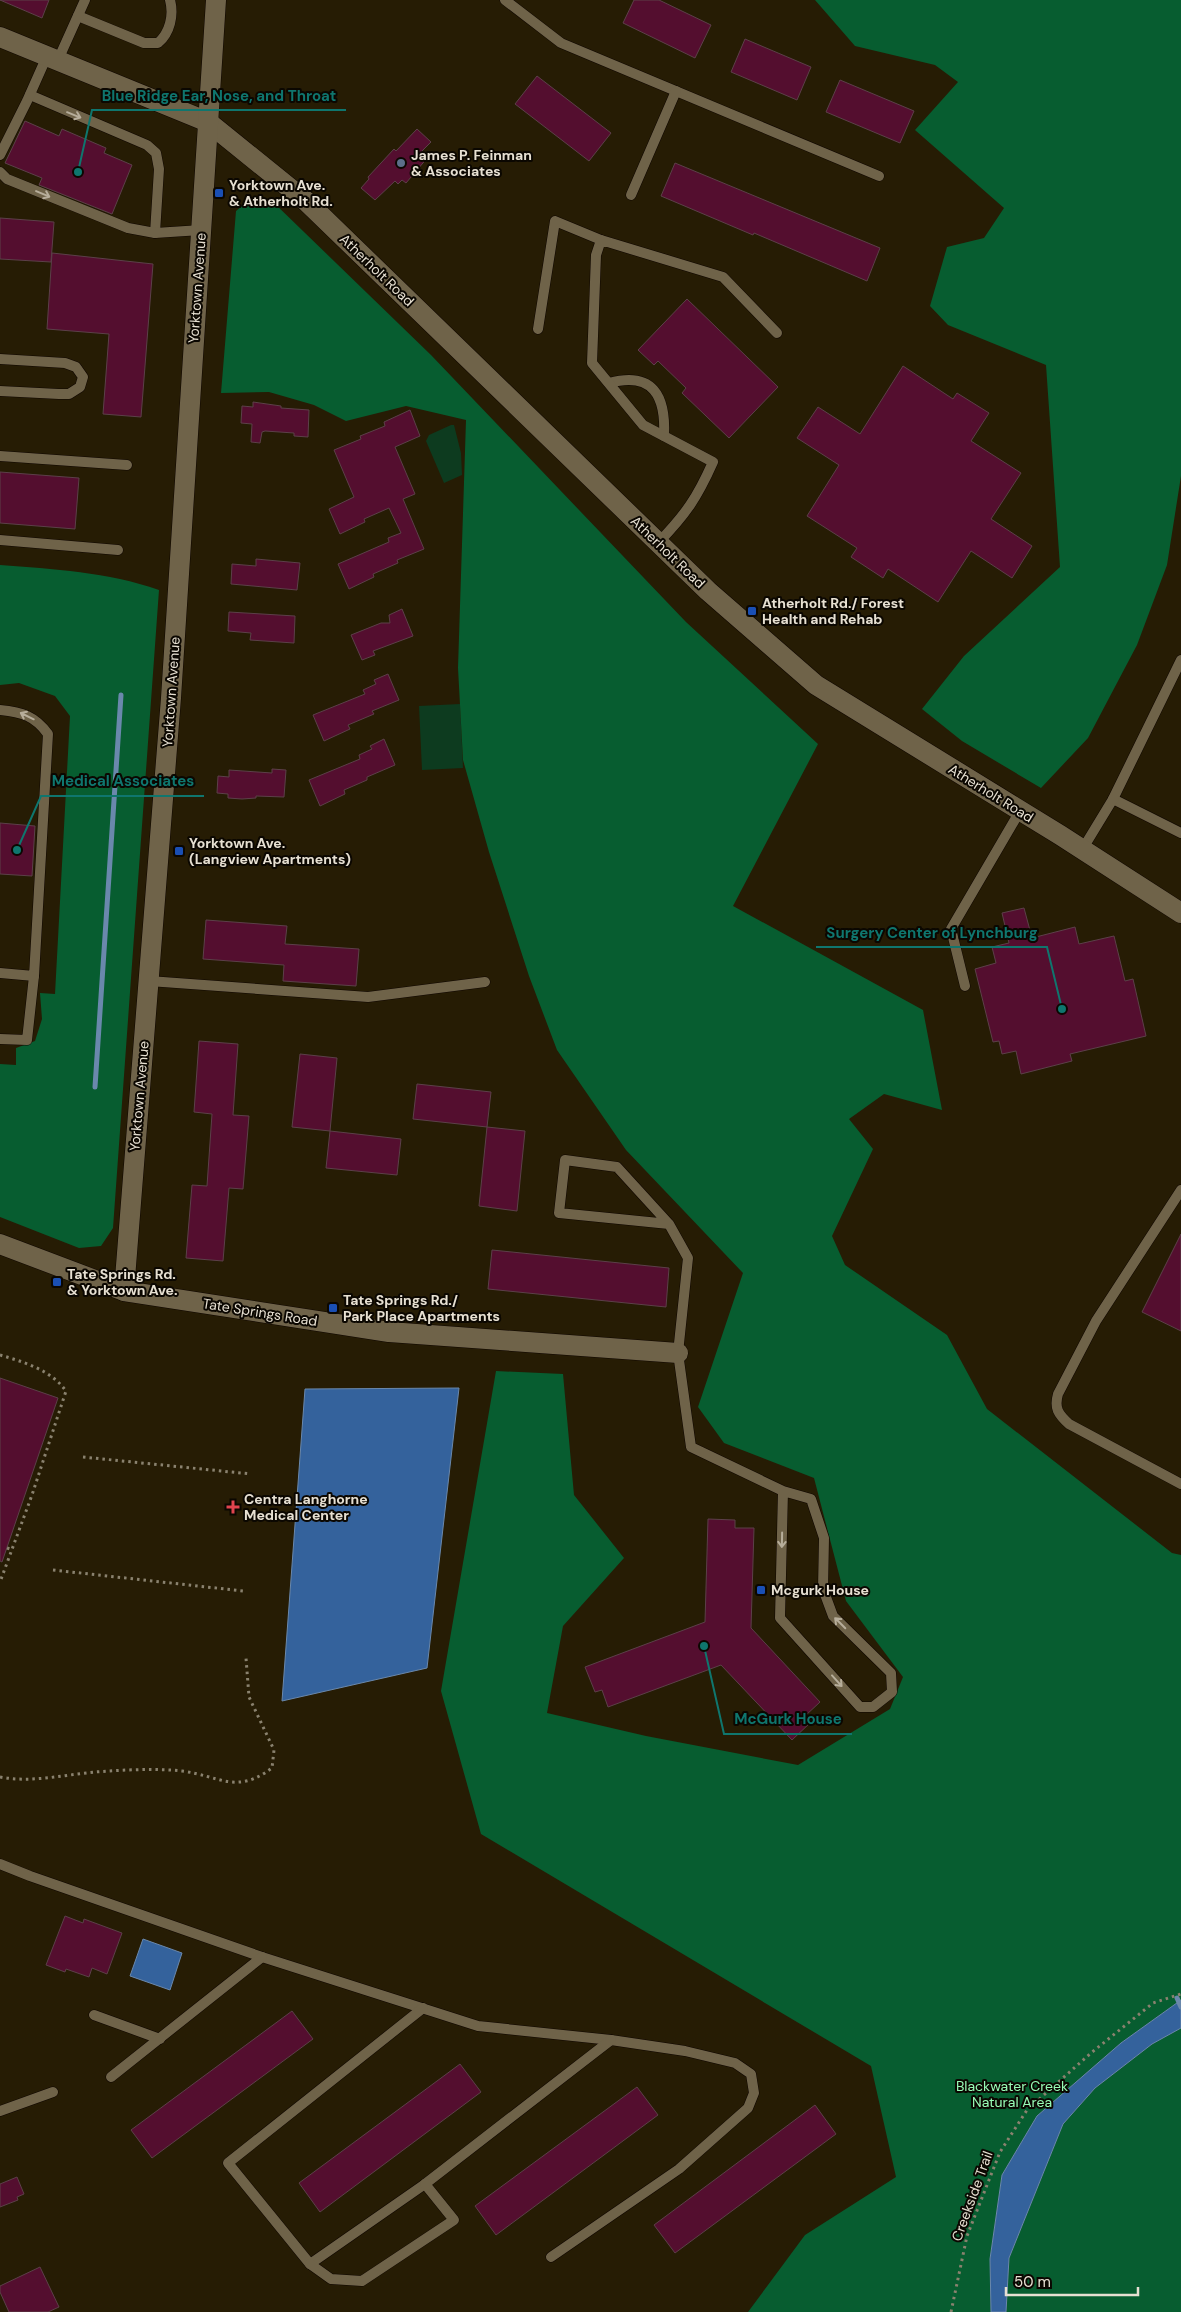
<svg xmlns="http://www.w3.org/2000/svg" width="1181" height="2312" font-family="'DM Sans',sans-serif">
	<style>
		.green { fill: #0d3b1f }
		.forest { fill: #075d30 }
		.water { fill: #34629c; stroke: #6a88ac }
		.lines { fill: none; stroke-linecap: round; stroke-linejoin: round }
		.stream { stroke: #6a88ac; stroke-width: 5 }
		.building { fill: #540e2f; stroke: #5c4049 }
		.service-casing { stroke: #0f0600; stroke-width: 11 }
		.minor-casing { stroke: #0f0600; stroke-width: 21 }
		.path { stroke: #8a826f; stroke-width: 3; stroke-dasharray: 2.5 4; stroke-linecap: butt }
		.service { stroke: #6f6349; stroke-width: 10 }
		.minor { stroke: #6f6349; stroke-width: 20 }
		.oneway { stroke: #b7ae9b }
		.service-dot { fill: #5c6f8a; stroke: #0b0701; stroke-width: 2 }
		.transit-dot { fill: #1a4fb4; stroke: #0b0701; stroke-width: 2 }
		.health-dot { fill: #e0444e; stroke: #0b0701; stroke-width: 2 }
		.labels { text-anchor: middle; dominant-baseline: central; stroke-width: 4; stroke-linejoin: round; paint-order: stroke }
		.poi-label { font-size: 14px; font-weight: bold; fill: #e7e0d2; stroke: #0b0701; text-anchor: start }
		.street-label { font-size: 14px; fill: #e7e0d2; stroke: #0b0701 }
		.park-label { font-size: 14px; fill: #97fcb6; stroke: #0b0701 }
		.leader { fill: none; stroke: #0f766e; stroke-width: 2 }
		.callout-dot { fill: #0f766e; stroke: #0b0701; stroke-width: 2 }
		.callout-label { font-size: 15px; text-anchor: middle; font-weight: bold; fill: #0f766e; stroke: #0b0701; stroke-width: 4; stroke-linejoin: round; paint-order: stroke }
	</style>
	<rect width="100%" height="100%" fill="#261c04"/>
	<g class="green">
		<polygon points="451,425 454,425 461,453 462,475 444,483 426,441 429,435"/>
		<polygon points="460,704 463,768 422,770 419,706"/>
	</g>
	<g class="forest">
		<polygon points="815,0 1181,0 1181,476 1167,565 1137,645 1088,738 1041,788 962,741 922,709 964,656 1060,567 1046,365 948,325 930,306 947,247 984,238 1004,208 915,130 958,82 935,65 855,46"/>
		<polygon points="271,200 431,355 686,622 818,744 733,906 923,1010 942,1110 884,1094 849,1119 873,1149 832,1236 845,1265 947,1335 987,1409 1172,1553 1181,1555 1181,2000 1121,2043 1037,2116 1002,2175 990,2259 991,2312 748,2312 805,2235 896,2177 871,2066 481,1834 441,1691 496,1371 563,1374 574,1495 624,1558 563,1626 547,1713 646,1736 798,1765 890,1709 903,1677 846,1601 814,1478 724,1443 698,1407 743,1273 626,1150 557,1050 529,976 489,852 463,760 458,668 466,420 406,406 346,421 314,405 269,392 221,393 236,211 248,201"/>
		<path d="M0,565c53,4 108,7 159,25l-46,638 -12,18 -22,2 -79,-31v-153l16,1v-17l19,-7 7,-22 -2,-26 15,1 15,-278 -15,-20 -36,-13 -19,2z"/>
		<polygon points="1181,2028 1181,2312 1006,2312 1009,2258 1063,2124 1095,2088 1152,2044"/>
	</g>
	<g class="water">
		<polygon points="459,1388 427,1668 282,1701 305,1389"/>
		<polygon points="143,1939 182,1953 170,1990 130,1976"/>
		<polygon points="1181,2000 1181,2028 1152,2044 1095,2088 1063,2124 1009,2258 1006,2312 991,2312 990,2259 1002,2175 1037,2116 1121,2043"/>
	</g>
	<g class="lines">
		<g class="stream">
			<polyline points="95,1087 121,695"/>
			<polyline points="1177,1998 1181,2007"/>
		</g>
	</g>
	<g class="building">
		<polygon points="0,0 49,0 42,18"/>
		<polygon points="634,0 659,0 711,25 695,58 623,23"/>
		<polygon points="745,39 811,67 797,100 731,72"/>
		<polygon points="537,76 611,133 589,161 515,104"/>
		<polygon points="840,80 914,111 900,143 826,112"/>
		<polygon points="25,121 59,136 62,129 106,148 104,153 132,165 112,214 39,185 42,178 5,163"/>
		<polygon points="417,129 431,142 422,151 428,157 406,183 402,180 398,184 395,181 375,200 361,188 369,179 368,177 394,149 396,151"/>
		<polygon points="675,163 880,248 867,281 754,233 753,235 661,196"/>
		<polygon points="0,218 54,222 51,262 0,259"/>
		<polygon points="52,253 153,264 141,417 103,414 109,334 47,329"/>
		<polygon points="687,299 778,387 729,438 682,393 686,388 658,361 654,365 638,350"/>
		<polygon points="903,366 953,399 957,393 989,413 971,441 1021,473 991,519 1032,546 1012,578 971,551 938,602 888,569 883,578 851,557 857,548 807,516 839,465 797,438 818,407 860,434"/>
		<polygon points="253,402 281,406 281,408 309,410 308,437 294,436 294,433 265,431 262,432 260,443 251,442 252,424 241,423 242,406 253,407"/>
		<polygon points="410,410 420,436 395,447 415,494 403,499 424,549 397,560 398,563 373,574 374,577 349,589 338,564 389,542 388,538 401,533 389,508 364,519 365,522 340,534 329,509 354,497 334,450 361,439 360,436 385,426 384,422"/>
		<polygon points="0,472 79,478 75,529 0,523"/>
		<polygon points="256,559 300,563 297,590 231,584 232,564 256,566"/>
		<polygon points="402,609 413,636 373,651 375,655 362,660 351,635 381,623 390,623 389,615"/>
		<polygon points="229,612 295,616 294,643 250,640 251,633 228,631"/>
		<polygon points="388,674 399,700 372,711 374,714 348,725 350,729 324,741 313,715 365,694 363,690 376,684 374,680"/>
		<polygon points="384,739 395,765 367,777 367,780 344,790 345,794 320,806 309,780 360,759 359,755 372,749 370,746"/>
		<polygon points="272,769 286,770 284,797 256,796 256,798 242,799 228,798 228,794 217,793 218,776 229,777 229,770 272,773"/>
		<polygon points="0,823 35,826 32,876 0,874"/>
		<polygon points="1024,908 1032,938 1075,927 1079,944 1114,936 1125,981 1133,979 1146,1036 1070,1054 1072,1061 1021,1074 1016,1051 1002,1054 999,1041 993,1042 975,969 996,963 992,947 1009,943 1002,913"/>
		<polygon points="206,920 287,926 285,944 359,949 356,986 283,981 284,965 203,959"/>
		<polygon points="199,1041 238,1044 233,1115 249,1116 243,1189 229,1188 223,1261 186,1258 192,1185 207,1186 212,1114 194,1112"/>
		<polygon points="300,1054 337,1058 330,1131 292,1127"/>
		<polygon points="417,1084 491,1092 487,1127 413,1119"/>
		<polygon points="487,1127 525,1131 517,1211 479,1206"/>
		<polygon points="330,1131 401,1139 397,1175 326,1168"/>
		<polygon points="1181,1234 1181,1331 1142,1312"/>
		<polygon points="492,1250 669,1268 666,1307 488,1289"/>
		<polygon points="0,1378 58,1398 2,1562 0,1561"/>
		<polygon points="708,1519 735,1520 735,1528 754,1528 751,1628 820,1702 805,1716 811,1722 792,1740 721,1665 608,1707 602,1690 595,1692 585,1667 705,1622"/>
		<polygon points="65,1916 83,1923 84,1919 122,1933 107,1974 92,1968 89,1977 66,1969 65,1972 46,1965"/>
		<polygon points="292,2011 313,2039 152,2158 131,2130"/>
		<polygon points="460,2064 481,2092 320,2212 299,2183"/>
		<polygon points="637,2087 658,2115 496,2235 475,2206"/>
		<polygon points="815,2105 836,2134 675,2253 654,2225"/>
		<polygon points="17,2177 24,2194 17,2197 18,2200 0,2207 0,2184"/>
		<polygon points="40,2267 59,2307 48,2312 9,2312 0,2292 0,2286"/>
	</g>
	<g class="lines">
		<g class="service-casing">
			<g id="service">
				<polyline points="505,0 561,43 879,176"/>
				<path d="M78,16l66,27h14c12,-10 16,-28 12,-43"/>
				<polyline points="58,60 85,0"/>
				<polyline points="30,95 147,145 156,153 159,169 155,233"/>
				<polyline points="0,155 27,101 47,56"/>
				<polyline points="0,172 7,179 128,228 155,233 201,230"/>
				<polyline points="631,195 676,91"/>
				<polyline points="538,329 555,221 601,240"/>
				<polyline points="0,359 65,363 76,367 83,377 80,387 69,394 59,394 0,391"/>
				<path d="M609,383c44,-12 57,13 55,53"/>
				<polyline points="0,456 127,465"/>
				<polyline points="0,540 118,550"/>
				<path d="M658,543c28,-29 39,-45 55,-81l-70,-37 -51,-62 4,-108 5,-15 122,37 54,56"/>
				<path d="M0,710c22,2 35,6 48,24l-14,242 -34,-3"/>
				<polyline points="1113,799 1181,833"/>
				<polyline points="1082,850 1113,799 1181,660"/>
				<polyline points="149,981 368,997 485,982"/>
				<polyline points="965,986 951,929 1020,811"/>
				<polyline points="0,1039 27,1040 34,976"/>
				<path d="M1181,1190l-85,131 -38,73c-4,14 0,20 11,30l112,60"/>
				<polyline points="669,1224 559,1213 565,1160 617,1167 669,1224 688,1258 678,1353 691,1447 783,1491 811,1499 824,1538 823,1589 833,1616 891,1673 892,1692 873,1707 860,1707 780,1618 783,1491"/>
				<polyline points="0,1864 30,1876 262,1957 478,2026 611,2040 685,2051 735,2063 751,2074 754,2093 748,2108 679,2169 551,2257"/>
				<polyline points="423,2008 228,2163 310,2264 425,2184 611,2040"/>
				<polyline points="94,2015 160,2039"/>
				<polyline points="111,2077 262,1957"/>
				<polyline points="0,2111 53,2092"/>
				<polyline points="310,2264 331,2279 362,2281 454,2220 425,2184"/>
			</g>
		</g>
		<g class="minor-casing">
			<g id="minor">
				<polyline points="0,37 208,122 307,202 708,591 816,685 1060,835 1181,913"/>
				<polyline points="0,1244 124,1291 389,1332 678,1353"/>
				<polyline points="124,1291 171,698 216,0"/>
			</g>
		</g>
		<g class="path">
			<path d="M0,1355c24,7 51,15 66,36l-34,104 -32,87"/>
			<polyline points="83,1457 251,1474"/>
			<polyline points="7,1548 13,1550"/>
			<polyline points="53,1570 243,1591"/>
			<path d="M0,1777c31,6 63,-2 95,-5 28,-2 59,-4 87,-1 38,5 54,24 90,-3l2,-18 -25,-53 -3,-39"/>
			<polyline points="951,2312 967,2236 1000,2152 1027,2110 1091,2053 1153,2003 1181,1994"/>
		</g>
		<use href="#service" class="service"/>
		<use href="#minor" class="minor"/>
	</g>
	<defs><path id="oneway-shaft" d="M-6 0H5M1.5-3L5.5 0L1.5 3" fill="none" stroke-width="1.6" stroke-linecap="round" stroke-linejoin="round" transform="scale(1.25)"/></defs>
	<g class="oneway">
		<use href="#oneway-shaft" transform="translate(74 115) rotate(22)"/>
		<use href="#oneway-shaft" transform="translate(43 194) rotate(23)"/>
		<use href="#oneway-shaft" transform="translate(27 716) rotate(-154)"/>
		<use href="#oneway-shaft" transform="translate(782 1540) rotate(91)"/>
		<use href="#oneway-shaft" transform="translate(840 1623) rotate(-135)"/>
		<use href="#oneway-shaft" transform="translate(837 1681) rotate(48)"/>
	</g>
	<circle class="service-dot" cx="401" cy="163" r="5"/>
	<g class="transit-dot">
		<rect x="214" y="188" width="10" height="10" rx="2.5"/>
		<rect x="747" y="606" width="10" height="10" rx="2.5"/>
		<rect x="174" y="846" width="10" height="10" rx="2.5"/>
		<rect x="52" y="1277" width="10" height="10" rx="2.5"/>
		<rect x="328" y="1303" width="10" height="10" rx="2.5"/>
		<rect x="756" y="1585" width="10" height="10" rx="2.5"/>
	</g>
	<path class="health-dot" d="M230.5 1499.5h5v5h5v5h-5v5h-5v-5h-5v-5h5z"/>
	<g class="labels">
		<g class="poi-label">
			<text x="411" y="155">James P. Feinman<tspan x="411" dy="16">&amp; Associates</tspan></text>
			<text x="229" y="185">Yorktown Ave.<tspan x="229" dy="16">&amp; Atherholt Rd.</tspan></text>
			<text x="762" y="603">Atherholt Rd./ Forest<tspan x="762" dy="16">Health and Rehab</tspan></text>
			<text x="189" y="843">Yorktown Ave.<tspan x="189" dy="16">(Langview Apartments)</tspan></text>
			<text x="67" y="1274">Tate Springs Rd.<tspan x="67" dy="16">&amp; Yorktown Ave.</tspan></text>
			<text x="343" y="1300">Tate Springs Rd./<tspan x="343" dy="16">Park Place Apartments</tspan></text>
			<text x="244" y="1499">Centra Langhorne<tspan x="244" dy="16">Medical Center</tspan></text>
			<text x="771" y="1590">Mcgurk House</text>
		</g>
		<g class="street-label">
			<text transform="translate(377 270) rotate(44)">Atherholt Road</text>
			<text transform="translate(197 288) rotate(-86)">Yorktown Avenue</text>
			<text transform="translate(668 552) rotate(44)">Atherholt Road</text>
			<text transform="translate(171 692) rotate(-86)">Yorktown Avenue</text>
			<text transform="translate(991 793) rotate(32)">Atherholt Road</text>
			<text transform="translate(139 1096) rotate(-85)">Yorktown Avenue</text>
			<text transform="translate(260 1312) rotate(9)">Tate Springs Road</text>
			<text transform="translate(972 2196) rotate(-70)">Creekside Trail</text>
		</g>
		<g class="park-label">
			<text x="1012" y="2086">Blackwater Creek<tspan x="1012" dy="16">Natural Area</tspan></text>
		</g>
	</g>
	<path class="leader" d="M78 172L92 110H346M17 850L41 796H204M1062 1009L1047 947H816M704 1646L724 1734H852"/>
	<g class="callout-dot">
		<circle cx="78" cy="172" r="5"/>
		<circle cx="17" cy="850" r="5"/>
		<circle cx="1062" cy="1009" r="5"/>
		<circle cx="704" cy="1646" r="5"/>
	</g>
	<g class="callout-label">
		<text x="219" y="101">Blue Ridge Ear, Nose, and Throat</text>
		<text x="123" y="786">Medical Associates</text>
		<text x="932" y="938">Surgery Center of Lynchburg</text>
		<text x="788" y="1724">McGurk House</text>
	</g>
	<path d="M1006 2287v8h132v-8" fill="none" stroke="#e7e0d2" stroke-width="2.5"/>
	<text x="1014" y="2287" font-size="15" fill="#e7e0d2" stroke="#0b0701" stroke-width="4" paint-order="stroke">50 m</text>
</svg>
